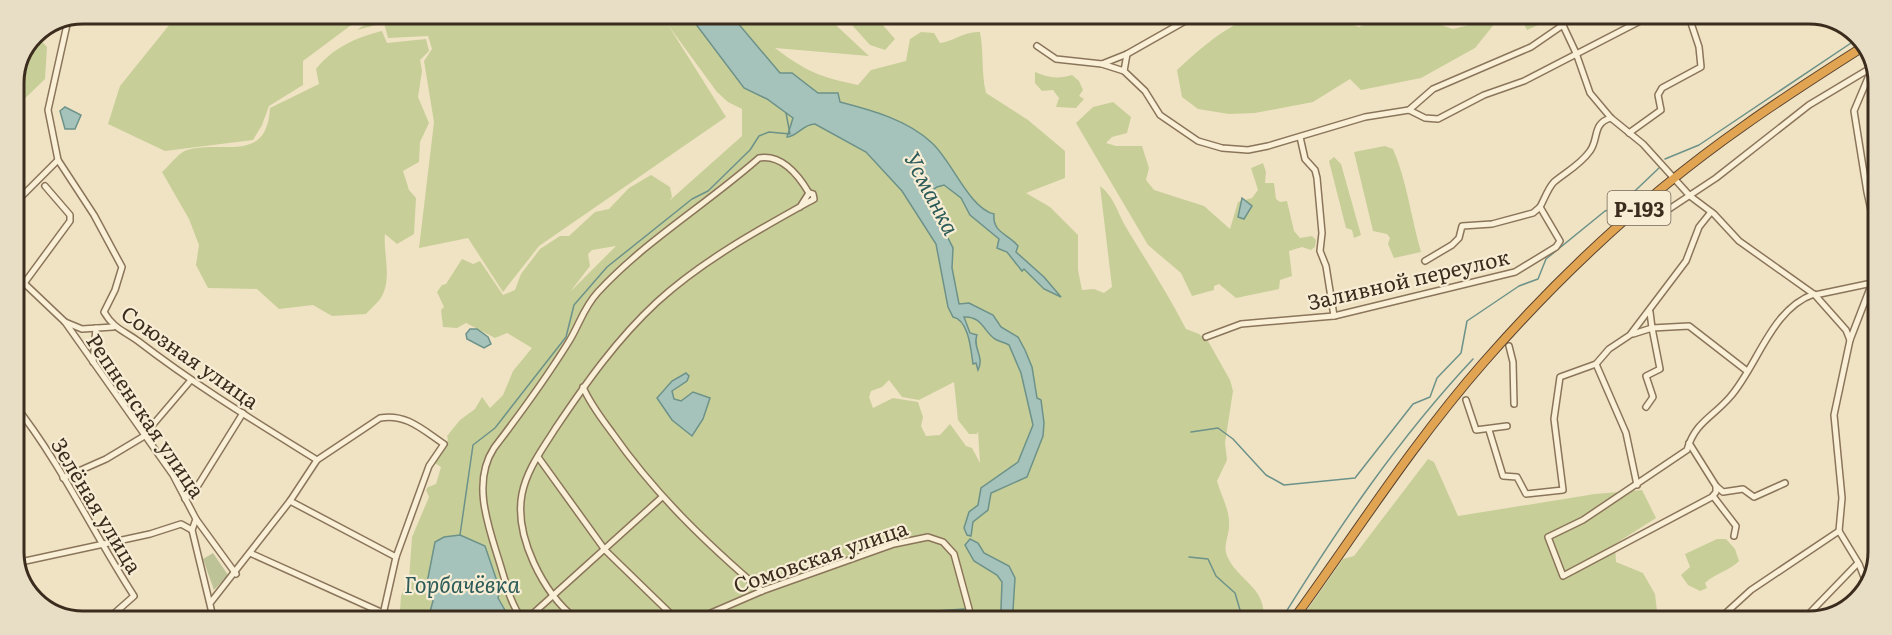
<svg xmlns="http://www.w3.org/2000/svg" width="1892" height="635" font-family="Literata,serif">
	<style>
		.green { fill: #c7ce98; fill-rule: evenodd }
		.cemetery { fill: #bdc397 }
		.water { fill: #a6c3bb; stroke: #6c9289; stroke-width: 1.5 }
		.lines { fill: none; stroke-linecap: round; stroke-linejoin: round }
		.stream { stroke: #6c9289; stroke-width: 1.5 }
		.minor-casing { stroke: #8b755a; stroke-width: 8 }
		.highway-casing { stroke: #59432e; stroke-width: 10 }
		.minor { stroke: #faf0d8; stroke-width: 5 }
		.highway { stroke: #e1a453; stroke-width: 8 }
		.labels { text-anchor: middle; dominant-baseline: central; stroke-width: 4.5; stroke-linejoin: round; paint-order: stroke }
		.shield { fill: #f7edd4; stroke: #736655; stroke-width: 1.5 }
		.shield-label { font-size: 20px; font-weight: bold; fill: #3b2c1e }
		.street-label { font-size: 21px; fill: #3b2c1e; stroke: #f7edd4 }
		.water-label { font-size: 22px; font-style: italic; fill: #2d5b59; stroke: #f7edd4 }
		.rim { fill: none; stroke: #3b2c1e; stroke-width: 3 }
	</style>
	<rect width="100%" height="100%" fill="#f0e3c4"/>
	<g class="green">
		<polygon points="178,14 366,14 303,61 303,85 269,106 262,125 253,140 165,151 108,124 120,86"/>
		<path d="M379,14l446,1 44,41 -94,-8c32,24 45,29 83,37l13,-15 35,-9 4,-22 11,-7 13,1 6,10c15,-2 24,-12 40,-11 4,21 1,40 6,61l42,27 37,31v27l-39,15 24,14 28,28v35l4,20 12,-1 10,4 8,-6 -12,-101c15,12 17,26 27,43 20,33 41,65 59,100l13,5 9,7 22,39 3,11 -8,52 2,17 -10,21c4,15 13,28 12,45 0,11 -7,21 -1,32 11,23 40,31 35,62h-50l-8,-10 -15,10 -796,-1 6,-8 1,-15 8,-17 3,-42 17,-40 -3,-7 2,-3 8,-3 5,-17 -6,-4 13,-23 -1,-4 13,-16 15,-11 7,-12 8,11 13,-13 10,-24 19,-23 -25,-15 -12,5 -29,-15 -9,5 -14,-1 -2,-17 3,-3 -7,-15 5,-7 4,-1 16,-25 11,5 7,-3 23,34 12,-5 6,-16 19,-25 20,-13h9l26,-24 14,-3 20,-21 22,-13 19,12 2,10 -3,4 73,-65v-27l-14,-7 -11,-10 -49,-67 58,92 -187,129 -36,46 -35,-54 -49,10 15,-126 -10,-61 8,-12 -4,-13 -40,2 -4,-15 -27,7zM616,246l-46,46 20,-26 -2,-12 4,-4zM889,380l13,17 17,3 35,-18 4,38 11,14h8l1,-3 2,32 -8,-15 -6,-2 -16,-22 -10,11 -14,1 -5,-10 2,-9 -5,-15 -25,-4 -20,10 -4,-11 2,-6 11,-4z"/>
		<polygon points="843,15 874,15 895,39 885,50 870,45"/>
		<path d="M1258,16h70l31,11 26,-11h29l39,13 47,-12 -25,31 -54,30 -60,12 -11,-11 -37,23 -58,11 -26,1 -31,-5 -16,-12 -5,-27c22,-20 52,-48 81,-54z"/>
		<polygon points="1529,16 1544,16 1547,21 1527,30 1522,20"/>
		<path d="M382,31l5,12 39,-4 3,12 -9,9 2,11 -4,26 11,26 -9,19 -1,20 -16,9 6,19 7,8 -2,36 -17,10 -12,-10c-2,18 7,44 -3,62 -3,6 -11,12 -16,18l-34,2 -19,-11 -34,4 -22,-20 -49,-1 -12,-23 3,-20 -10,-26 -27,-47c7,-6 16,-19 25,-22 36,-10 80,14 83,-42l49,-24 -3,-15c18,-22 39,-31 66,-38z"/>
		<polygon points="34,33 47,47 45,79 14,109 14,79"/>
		<path d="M1035,72c13,6 24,7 37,3l7,6 4,9 -4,6 5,3 -8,9 -20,-1 3,-9 -6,-8 -11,1 -7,-8z"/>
		<polygon points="1113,102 1131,117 1127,133 1112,137 1106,143 1116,146 1142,146 1149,168 1146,180 1154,190 1204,206 1230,229 1238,202 1252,198 1258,190 1251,168 1263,163 1266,172 1265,183 1274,183 1276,199 1280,202 1287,201 1294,231 1300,238 1312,236 1316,240 1315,247 1311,250 1302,247 1289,251 1292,276 1280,280 1279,289 1236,298 1219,284 1214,286 1214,290 1192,296 1181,273 1148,245 1076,123 1093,107"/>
		<path d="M1385,146l8,3c14,32 18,69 28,103l-27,6 -6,-14 2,-6 -3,-4 -14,-3 -19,-79z"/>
		<polygon points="1334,157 1341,164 1361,235 1354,238 1352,230 1346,228 1329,161"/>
		<polygon points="1428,459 1434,462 1458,516 1595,494 1642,490 1656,518 1615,544 1616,562 1643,573 1655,594 1657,611 1667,621 1300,620 1343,559 1354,556"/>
		<path d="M1717,539h9l9,10 4,12c-10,10 -23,12 -34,22l2,5 -7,3 -12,-6 -7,-10 9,-8 -5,-13z"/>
	</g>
	<polygon class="cemetery" points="213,553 228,575 214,590 203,559"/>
	<g class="water">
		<path d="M689,15h42l49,58h12l26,20h20l2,9c31,8 68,18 92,41 20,18 37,65 62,71 -2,19 15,20 24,32l-2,6 28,25 17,20 -17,-8 -20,-20 -2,2 -15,-19 -10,-4 2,-9 -29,-24 -9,-17 -17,-13 -7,2 -10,8 17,27 -2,4 11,22 -1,20 7,36 10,-1 24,12 8,12 17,10 7,13 7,17 5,31 4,2 3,23 -1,13 -16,41 -36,16 -3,17 -15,12 -2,14 -4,-1 -3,-7 5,-16 9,-7 3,-17 37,-26 15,-37 -12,-52 -12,-28c-5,-3 -9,-3 -14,-6 -11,-7 -13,-23 -31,-22l6,16 7,2c-5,13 8,21 1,35l-2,-7 -3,1c-2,-13 -4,-44 -20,-47l-5,-10 -12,-63 -34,-53 -36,-39 -51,-28c-12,0 -17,12 -28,13l6,-19 -26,-19 -23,-11z"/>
		<polygon points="65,107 81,115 75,129 65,129 60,111"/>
		<polygon points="1242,198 1252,206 1244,219 1238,217"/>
		<polygon points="470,329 477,329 488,337 491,344 484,348 467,339 466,334"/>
		<polygon points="686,373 689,376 687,381 672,391 674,399 681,401 693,392 710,398 703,419 692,436 672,420 657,398 672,381"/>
		<polygon points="460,535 485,546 500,590 498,598 510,619 428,619 433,601 426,588 435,542 444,537"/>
		<polygon points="970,539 978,543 984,553 1009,566 1015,578 1013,610 1026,620 1006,620 1001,609 1002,582 997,575 974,561 965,545"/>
		<polygon points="964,609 962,617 948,620 850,620 873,615"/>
	</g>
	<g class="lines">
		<g class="stream">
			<polyline points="1665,159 1699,145 1860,37"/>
			<polyline points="1191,432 1218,428 1233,439 1266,475 1284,485 1355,478 1413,404 1430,397 1437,378 1461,353 1467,321 1519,286 1538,279 1546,259 1605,211 1618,207 1659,168"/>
			<polyline points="460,535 473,445 495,428 566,337 574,305 607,267 692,199 708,191 750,150 759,136 769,132 790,134 786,113"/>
			<polyline points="1189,557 1208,559 1216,576 1235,593 1243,620"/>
			<path d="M1281,620c57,-92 117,-181 192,-261"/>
		</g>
		<g class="minor-casing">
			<g id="minor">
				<polyline points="1550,16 1554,21 1561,21"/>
				<path d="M68,20l-20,90 10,50 36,55 28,52 -7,23 -11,22c10,17 19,18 34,29 57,44 118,81 179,119"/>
				<polyline points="1561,21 1576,53 1590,93 1611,118 1643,144 1690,196 1714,214 1739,241 1815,295 1846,330 1850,340 1834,415 1842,498 1839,531 1859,564 1867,585"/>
				<polyline points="1561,21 1569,17"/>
				<polyline points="1037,46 1056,59 1102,64 1127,54 1194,16"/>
				<polyline points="1127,54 1124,71 1145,91 1160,115 1198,141 1222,148 1248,150 1268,146 1365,117 1409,110 1433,89 1531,47 1563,25"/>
				<polyline points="1102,64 1124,71"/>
				<polyline points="1873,66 1854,111 1867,192 1877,238"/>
				<polyline points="1409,110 1425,118 1438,119 1484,95 1524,81 1648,17"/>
				<polyline points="1629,133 1661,110 1658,95 1662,88 1701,67 1699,47 1689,17"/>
				<polyline points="1300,137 1305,159 1315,170 1317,178 1322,233 1320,251 1326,266 1334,316"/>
				<polyline points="14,204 58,160"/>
				<polyline points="1654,219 1716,178 1809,105 1874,66"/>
				<polyline points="1425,261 1452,245 1459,238 1462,226 1492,224 1533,213 1540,207"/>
				<polyline points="25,284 65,322 173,475 196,519 192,530 213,617"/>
				<polyline points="1815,295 1872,283 1877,280"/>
				<polyline points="14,297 70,221 70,215 45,186"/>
				<polyline points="1650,312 1652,328 1689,326 1747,371"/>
				<polyline points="65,322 82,329 113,327"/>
				<polyline points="1633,334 1652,328 1660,369 1646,376 1653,397 1646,407"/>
				<path d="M1206,337l35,-13 93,-8 181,-44 41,-25 4,-6 -20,-34c4,-7 8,-19 14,-25 12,-10 26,-17 36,-31 9,-12 2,-28 21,-33"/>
				<polyline points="1850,340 1872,283"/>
				<polyline points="1509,346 1513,362 1514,404"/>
				<polyline points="93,362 96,328"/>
				<polyline points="1596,364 1626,433 1637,485"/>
				<path d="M583,387c7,17 19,32 30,47 42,60 93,109 149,157"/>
				<polyline points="1466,400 1476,430 1507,426"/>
				<path d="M14,404c47,59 79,129 120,192l-25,22"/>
				<polyline points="1489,430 1503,476 1517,477 1526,494 1563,490 1554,419 1560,377 1596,364 1609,349 1630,335 1686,261 1699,227 1711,212"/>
				<polyline points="145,434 191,380"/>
				<polyline points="1689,443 1716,486 1723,492 1743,489 1754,497 1785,483"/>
				<polyline points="538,457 605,550 676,619"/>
				<polyline points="63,478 106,459 146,435"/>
				<path d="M1716,486v6l-4,5 -149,79 -15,-39 35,-17 104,-70c8,-28 26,-33 43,-53 28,-32 41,-88 84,-103"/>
				<polyline points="1713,496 1736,526 1734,536"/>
				<polyline points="185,499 197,487 243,413"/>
				<polyline points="290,501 396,557"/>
				<polyline points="196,519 236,574"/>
				<polyline points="250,553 383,613"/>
				<polyline points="16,563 150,534 181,524 192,530"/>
				<path d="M211,602l79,-101 27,-41 63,-42c26,-5 43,12 64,26l-15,22 -33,91 -14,62"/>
				<polyline points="206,618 219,618"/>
				<path d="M522,619c-12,-16 -16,-36 -22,-55 -11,-36 -29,-81 -6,-116 26,-34 51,-68 74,-105 11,-17 15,-35 30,-51 47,-51 109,-88 161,-134 23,-4 40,18 50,35"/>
				<polyline points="527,619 661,498"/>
				<path d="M576,619c-33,-26 -62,-83 -54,-125 5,-25 20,-44 33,-65 31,-46 61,-89 102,-127 46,-42 103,-73 157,-103l-1,-5 -4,-1 -9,14"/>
				<polyline points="697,619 762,591 894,544 928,537 943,542 954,554 972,620"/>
				<polyline points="1717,621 1751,590 1839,531"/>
				<polyline points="1802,621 1858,563"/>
			</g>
		</g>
		<g class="highway-casing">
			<path id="highway" d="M1293,620c63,-87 120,-177 191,-258 77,-88 165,-170 261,-237 39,-28 80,-54 121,-80"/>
		</g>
		<use href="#minor" class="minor"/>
		<use href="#highway" class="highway"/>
	</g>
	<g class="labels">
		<rect class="shield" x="1607.5" y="191" width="63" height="34" rx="4.5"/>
		<g class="shield-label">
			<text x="1639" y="208">Р-193</text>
		</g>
		<g class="street-label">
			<text transform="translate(1408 278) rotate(-13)">Заливной переулок</text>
			<text transform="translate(191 356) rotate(35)">Союзная улица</text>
			<text transform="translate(147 415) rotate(56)">Репненская улица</text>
			<text transform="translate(98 505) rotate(59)">Зелёная улица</text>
			<text transform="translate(820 555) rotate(-19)">Сомовская улица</text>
		</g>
		<g class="water-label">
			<text transform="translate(933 193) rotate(62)">Усманка</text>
			<text x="462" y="583">Горбачёвка</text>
		</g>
	</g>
	<path d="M0 0H1892V635H0ZM83 24H1809A59 59 0 0 1 1868 83V552A59 59 0 0 1 1809 611H83A59 59 0 0 1 24 552V83A59 59 0 0 1 83 24Z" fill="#e8dec5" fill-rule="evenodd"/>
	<path class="rim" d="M83 24H1809A59 59 0 0 1 1868 83V552A59 59 0 0 1 1809 611H83A59 59 0 0 1 24 552V83A59 59 0 0 1 83 24Z"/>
</svg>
